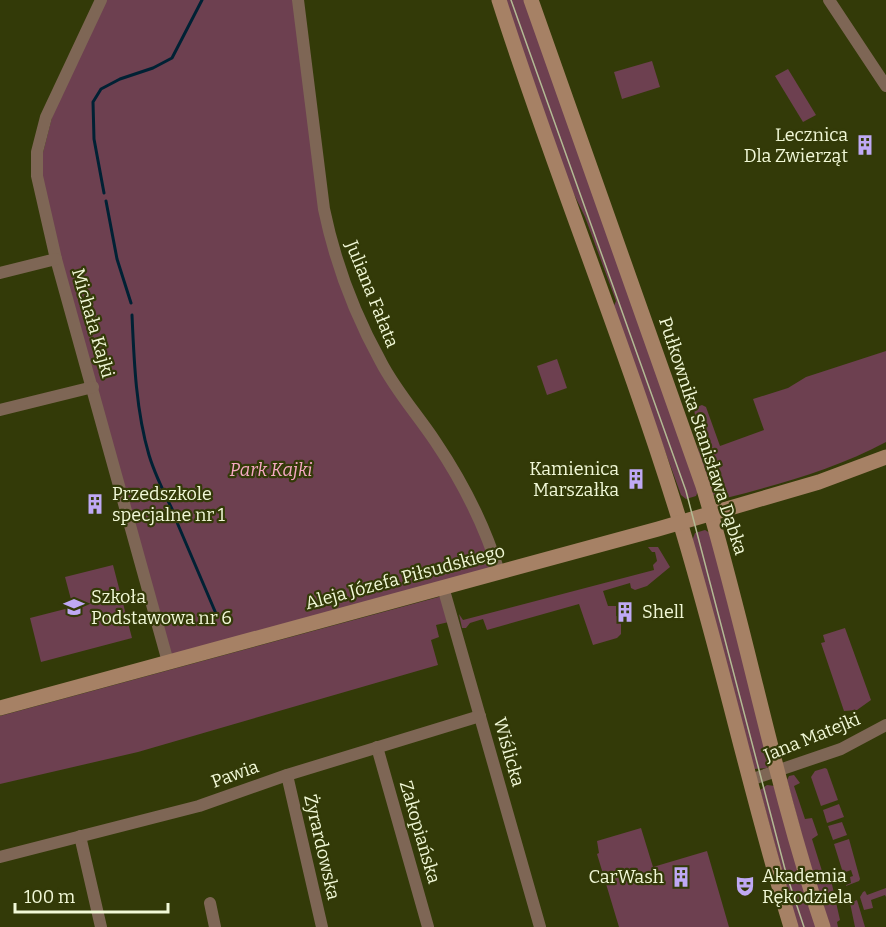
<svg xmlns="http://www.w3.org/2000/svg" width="886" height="927" font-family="Bitter,serif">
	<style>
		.green { fill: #6d4050 }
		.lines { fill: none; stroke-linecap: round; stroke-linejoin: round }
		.stream { stroke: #002134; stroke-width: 3 }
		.street { stroke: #7e6655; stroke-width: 12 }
		.secondary { stroke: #a68165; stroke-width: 15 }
		.tram { stroke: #b3ba94; stroke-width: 1.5 }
		.labels { text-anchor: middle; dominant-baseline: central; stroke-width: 4.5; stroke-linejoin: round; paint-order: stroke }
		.poi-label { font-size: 18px; fill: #f1f8d7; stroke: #333a08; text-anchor: start }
		.street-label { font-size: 18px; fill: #f1f8d7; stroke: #333a08 }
		.park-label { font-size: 18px; font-style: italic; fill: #f6a9c3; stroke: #333a08 }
	</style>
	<rect width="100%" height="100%" fill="#333a08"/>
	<g class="green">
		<polygon points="101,0 298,0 324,209 367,334 434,440 497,566 166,656 37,176 60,86"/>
		<polygon points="505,0 524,0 698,491 696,496 686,499 681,495 613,308 616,301 585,217 570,186"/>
		<polygon points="652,61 660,87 622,99 614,72"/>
		<polygon points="788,69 816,115 803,122 775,76"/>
		<path d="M886,351v91c-50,27 -106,42 -160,56 -6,0 -10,0 -14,-5 -10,-15 -13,-43 -17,-61l2,-1 -3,-23 8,-3 4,2 14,39 44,-16 -11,-31 35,-11 18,-11z"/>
		<polygon points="557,359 567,388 547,395 537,366"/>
		<polygon points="705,530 710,533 769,763 767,768 754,769 692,541 695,533"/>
		<polygon points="648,547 658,547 670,567 647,586 635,590 631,588 630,583 603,591 608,606 616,606 616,616 621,617 621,634 617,638 593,645 579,604 487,630 483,619 470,623 466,628 462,628 459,614 463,620 654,570 653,565 657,561 655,552 652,552"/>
		<polygon points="113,565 132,638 41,662 30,618 73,607 65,577"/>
		<polygon points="446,595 453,621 436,625 439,637 431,640 438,665 138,752 0,784 0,716"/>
		<polygon points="845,628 871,700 857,710 844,711 821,643 825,642 823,635"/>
		<polygon points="825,768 827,769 838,800 821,806 811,777 815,771"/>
		<polygon points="794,775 800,783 794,786 805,819 812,818 818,835 812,839 822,871 829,871 840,920 837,922 838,927 829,927 813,877 787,780 789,776"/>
		<polygon points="767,785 775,786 817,927 797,927 760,790"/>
		<polygon points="839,804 844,817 827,823 823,810"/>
		<polygon points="842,822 847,835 833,840 828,826"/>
		<polygon points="641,828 653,867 707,851 729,927 619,927 597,854 599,853 597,841"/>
		<polygon points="849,839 860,879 859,881 846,886 846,885 851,883 850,877 853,876 851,870 843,873 834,844"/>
		<polygon points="886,888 886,897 885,895 871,900 873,908 864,910 860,897 863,892 865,891 867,895"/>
		<polygon points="857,900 865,927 855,927 850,903"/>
	</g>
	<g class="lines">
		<g class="stream">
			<polyline points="104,193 94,139 93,102 101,89 120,79 153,68 172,58 202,0"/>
			<polyline points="106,201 117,259 131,303"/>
			<path d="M132,315c2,46 4,96 17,140 6,20 15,38 24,56"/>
			<polyline points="176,520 217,616"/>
		</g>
		<g class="street">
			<polyline points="101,0 46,117 37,152 37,176 56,259 168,662"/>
			<path d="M298,0l26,209c11,53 31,106 57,153 15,29 36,52 54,79 27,40 50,85 64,131"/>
			<polyline points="829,0 886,86"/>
			<polyline points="0,273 56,259"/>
			<polyline points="0,410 93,387"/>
			<polyline points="443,587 540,927"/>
			<polyline points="377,747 428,927"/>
			<polyline points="287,775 322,927"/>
			<polyline points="750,780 841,749 886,725"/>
			<polyline points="80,836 101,927"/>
			<polyline points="0,857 199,806 287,775 480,716"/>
			<polyline points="210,903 215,927"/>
		</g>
		<g class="secondary">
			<path d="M499,0c56,175 127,346 181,522 41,134 70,271 111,405"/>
			<path d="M531,0l172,486c44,146 71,297 120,441"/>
			<polyline points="0,708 658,529 819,482 886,457"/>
		</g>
		<polyline class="tram" points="511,0 686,491 786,873 804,927"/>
	</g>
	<defs>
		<g id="building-bare" transform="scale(1.62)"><path d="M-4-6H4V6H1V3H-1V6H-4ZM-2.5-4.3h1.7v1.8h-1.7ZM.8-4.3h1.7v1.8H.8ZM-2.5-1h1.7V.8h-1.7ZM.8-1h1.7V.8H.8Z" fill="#bfa9f4" stroke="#333a08" stroke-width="2.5" paint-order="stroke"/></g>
		<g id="school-bare" transform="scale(1.62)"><path d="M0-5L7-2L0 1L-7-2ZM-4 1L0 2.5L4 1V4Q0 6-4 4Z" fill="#bfa9f4" stroke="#333a08" stroke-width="2.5" paint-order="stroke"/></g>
		<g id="theatre-bare" transform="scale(1.62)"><path d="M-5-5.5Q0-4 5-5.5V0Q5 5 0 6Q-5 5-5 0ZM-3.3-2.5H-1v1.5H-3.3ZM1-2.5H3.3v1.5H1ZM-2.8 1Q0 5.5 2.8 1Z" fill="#bfa9f4" stroke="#333a08" stroke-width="2.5" paint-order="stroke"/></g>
	</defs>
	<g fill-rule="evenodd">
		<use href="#building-bare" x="865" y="145"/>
		<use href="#building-bare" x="636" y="479"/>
		<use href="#building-bare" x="95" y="504"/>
		<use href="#school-bare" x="74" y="607"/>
		<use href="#building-bare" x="625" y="612"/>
		<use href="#building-bare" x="681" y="877"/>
		<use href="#theatre-bare" x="745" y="886"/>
	</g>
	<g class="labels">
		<g class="poi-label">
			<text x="848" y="135" text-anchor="end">Lecznica<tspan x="848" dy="21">Dla Zwierząt</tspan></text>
			<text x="619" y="469" text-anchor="end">Kamienica<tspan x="619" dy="21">Marszałka</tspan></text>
			<text x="112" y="494">Przedszkole<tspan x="112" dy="21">specjalne nr 1</tspan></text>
			<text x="91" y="597">Szkoła<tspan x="91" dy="21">Podstawowa nr 6</tspan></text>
			<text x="642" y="612">Shell</text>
			<text x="762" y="876">Akademia<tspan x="762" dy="21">Rękodziela</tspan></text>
			<text x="664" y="877" text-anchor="end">CarWash</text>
		</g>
		<g class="street-label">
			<text transform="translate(372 294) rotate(68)">Juliana Fałata</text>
			<text transform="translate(93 323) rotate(74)">Michała Kajki</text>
			<text transform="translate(703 436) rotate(72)">Pułkownika Stanisława Dąbka</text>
			<text transform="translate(405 577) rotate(-15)">Aleja Józefa Piłsudskiego</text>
			<text transform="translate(812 737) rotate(-22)">Jana Matejki</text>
			<text transform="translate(509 752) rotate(74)">Wiślicka</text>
			<text transform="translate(235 774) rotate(-20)">Pawia</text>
			<text transform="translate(420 832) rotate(74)">Zakopiańska</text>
			<text transform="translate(322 847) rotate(77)">Żyrardowska</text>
		</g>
		<g class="park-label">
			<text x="271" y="470">Park Kajki</text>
		</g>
	</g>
	<path d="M15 903v9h153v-9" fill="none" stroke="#f1f8d7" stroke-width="3"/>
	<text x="24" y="903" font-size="18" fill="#f1f8d7" stroke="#333a08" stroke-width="4.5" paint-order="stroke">100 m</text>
</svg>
